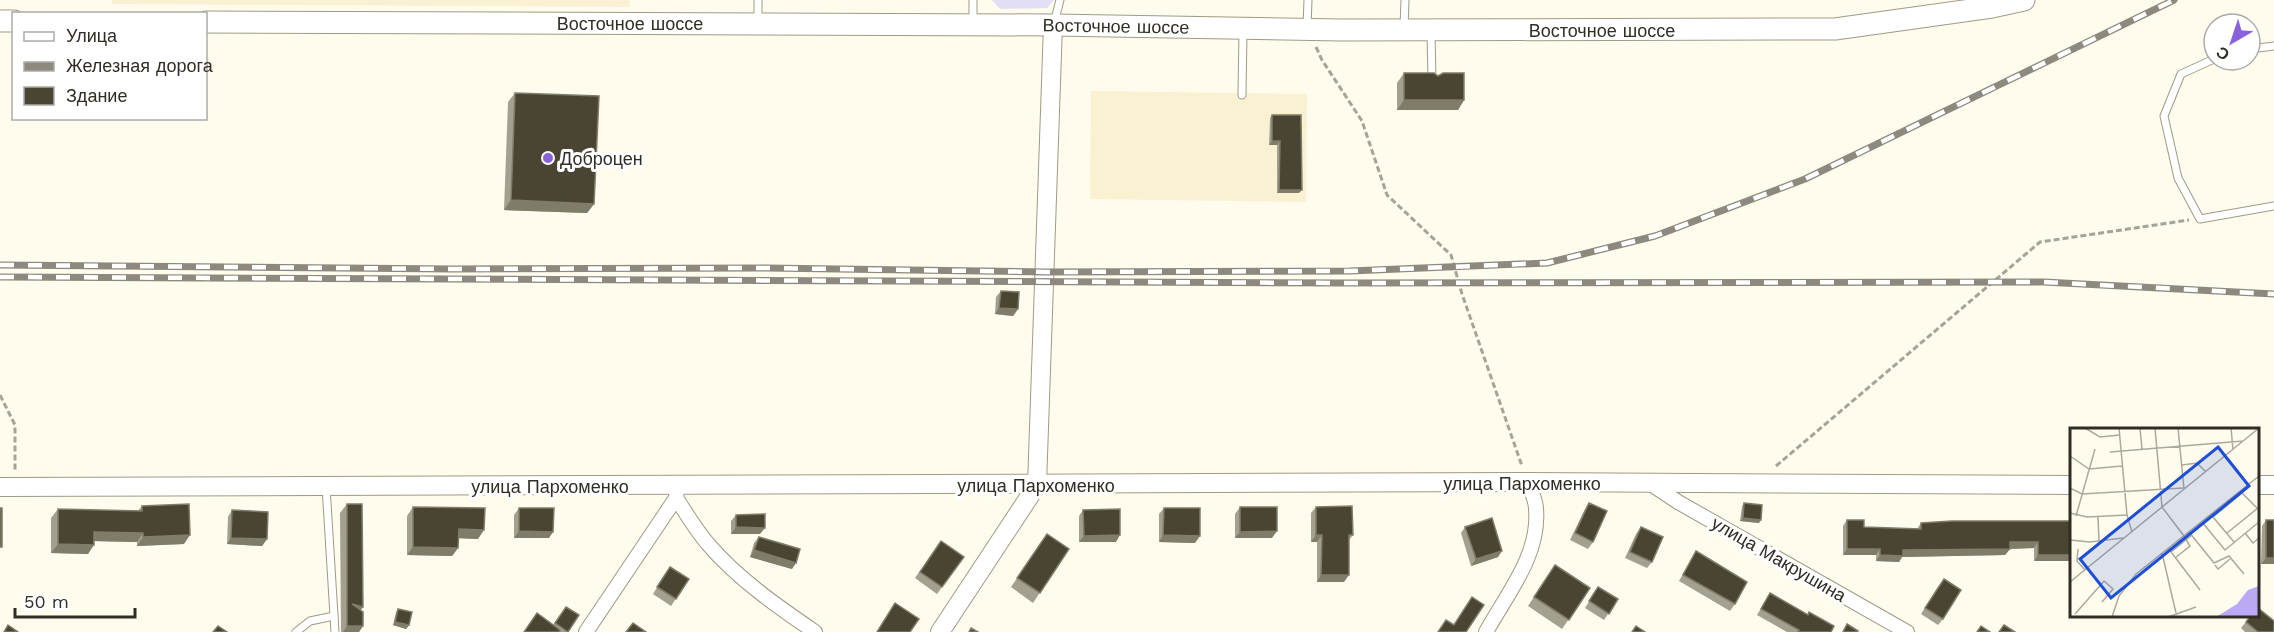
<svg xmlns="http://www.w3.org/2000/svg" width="2274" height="632" font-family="'Work Sans',sans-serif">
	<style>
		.built { fill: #faf1d3 }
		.green { fill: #e2def6 }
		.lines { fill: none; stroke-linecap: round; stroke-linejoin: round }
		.service-casing { stroke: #a09a85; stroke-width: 9 }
		.minor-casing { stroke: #a09a85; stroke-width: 16 }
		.secondary-casing { stroke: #a09a85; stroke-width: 20 }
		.primary-casing { stroke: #a09a85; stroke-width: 23 }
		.path { stroke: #a7a397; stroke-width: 3; stroke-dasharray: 6 3; stroke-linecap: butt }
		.service { stroke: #fff; stroke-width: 7 }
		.minor { stroke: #fff; stroke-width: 14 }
		.secondary { stroke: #fff; stroke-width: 18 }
		.primary { stroke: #fff; stroke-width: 21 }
		.rail-casing { stroke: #8d897e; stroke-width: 7 }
		.rail { stroke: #fff; stroke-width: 4.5; stroke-dasharray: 14; stroke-linecap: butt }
		.wall { fill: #a4a090 }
		.shaded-wall { fill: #807c6a }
		.building { fill: #4a4532; stroke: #807c6a; stroke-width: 1.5 }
		.poi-dot { fill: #8862dc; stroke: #fff; stroke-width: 2 }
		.labels { text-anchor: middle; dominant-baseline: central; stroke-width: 6; stroke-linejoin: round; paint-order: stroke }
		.street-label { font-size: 18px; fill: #302d24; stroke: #fff }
		.poi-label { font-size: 18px; fill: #302d24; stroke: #fff; text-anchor: start }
		.inset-road { fill: none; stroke: #aca99d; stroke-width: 1.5 }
		.view { fill: #1d4ed8; fill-opacity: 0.15; stroke: #1d4ed8; stroke-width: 3 }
		.inset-edge { fill: none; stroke: #302d24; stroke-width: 3 }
	</style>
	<rect width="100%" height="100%" fill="#fffbed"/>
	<g class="built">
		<polygon points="112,0 630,0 630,7 112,4"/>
		<polygon points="1091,91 1307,94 1306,202 1090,199"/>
	</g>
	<polygon class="green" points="992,0 1054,0 1047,8 1000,9"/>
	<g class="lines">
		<g class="service-casing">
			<g id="service">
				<polyline points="758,21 758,0"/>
				<polyline points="973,22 973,0"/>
				<polyline points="1054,23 1060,0"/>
				<polyline points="1307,27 1308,0"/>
				<polyline points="1404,27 1405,0"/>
				<polyline points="1431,32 1432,80"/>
				<polyline points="2250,49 2274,46"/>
				<polyline points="2214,59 2181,74 2164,116 2178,178 2200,219 2274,206"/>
				<polyline points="1242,95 1243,31"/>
				<polyline points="326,486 335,632"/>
				<polyline points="296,632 310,621 334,616"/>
			</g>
		</g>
		<g class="minor-casing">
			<g id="minor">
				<polyline points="1651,484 1678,502 1907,632"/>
				<path d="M676,498c10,15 20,32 32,46 30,35 69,62 107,88"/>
				<polyline points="586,632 676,498 677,490"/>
				<path d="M1486,632c21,-38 54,-77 50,-123 0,-9 -5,-18 -8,-27"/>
			</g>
		</g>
		<g class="secondary-casing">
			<g id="secondary">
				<polyline points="2258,485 2274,485"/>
				<polyline points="0,487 1528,482 2072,485"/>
				<polyline points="940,632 1037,485 1053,25"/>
			</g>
		</g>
		<g class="primary-casing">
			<g id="primary">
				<polyline points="0,21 14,21"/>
				<polyline points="206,22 1053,25 1341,30 1835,29 1992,7 2024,0"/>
			</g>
		</g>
		<g class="path">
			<polyline points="1316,47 1322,60 1362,121 1387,195 1451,255 1462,294 1522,466"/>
			<polyline points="0,395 15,425 15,470"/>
			<polyline points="1776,466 2040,242 2189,220"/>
		</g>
		<use href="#service" class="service"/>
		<use href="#minor" class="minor"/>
		<use href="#secondary" class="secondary"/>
		<use href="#primary" class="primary"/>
		<g class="rail-casing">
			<g id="rail">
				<polyline points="0,265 453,269 766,268 1045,272 1350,271 1547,263 1655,236 1805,179 2174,0"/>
				<polyline points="0,277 1346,283 2044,282 2274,294"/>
			</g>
		</g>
		<use href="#rail" class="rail"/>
	</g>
	<g class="wall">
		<polygon points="1404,73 1438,76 1464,100 1458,110 1397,110 1397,83"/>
		<polygon points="515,93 594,204 587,213 504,210 508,102"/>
		<polygon points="1272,115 1299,193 1277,193 1277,145 1269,145 1270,118"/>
		<polygon points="1001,291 1018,309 1013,316 995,314 996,297"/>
		<polygon points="1589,503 1593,542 1588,549 1570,540 1585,509"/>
		<polygon points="1744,503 1759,523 1740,521 1742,506"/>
		<polygon points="347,504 363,626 359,632 341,632 340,513"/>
		<polygon points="142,506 184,544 137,546 137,542 94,541 88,554 51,553 51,518 58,509 138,511"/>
		<polygon points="413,507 478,539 458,538 458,548 452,556 407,555 407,516"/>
		<polygon points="1240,507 1272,538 1235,538 1235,514"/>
		<polygon points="1316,507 1353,535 1349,540 1344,582 1317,582 1317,542 1311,542 1311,513"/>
		<polygon points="519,508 549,538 514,538 514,515"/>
		<polygon points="1164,508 1195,543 1159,542 1159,514"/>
		<polygon points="232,510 267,539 262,546 227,544 228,517"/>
		<polygon points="1083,510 1116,542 1079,542 1079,516"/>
		<polygon points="736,515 760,534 731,534 731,521"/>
		<polygon points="1847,520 1864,527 1917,529 1921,523 2072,521 2034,561 2034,548 2010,549 2005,555 1902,557 1899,562 1876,561 1876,555 1843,555 1843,526"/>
		<polygon points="2266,520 2274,564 2261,564 2262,526"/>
		<polygon points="1465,527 1498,557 1471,566 1461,533"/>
		<polygon points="1641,527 1652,562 1647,568 1625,558 1636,534"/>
		<polygon points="1047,534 1069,549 1033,603 1011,587"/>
		<polygon points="759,537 792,569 750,557 754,543"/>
		<polygon points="941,541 964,557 937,594 915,578"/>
		<polygon points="1696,551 1735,604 1730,611 1679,581"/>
		<polygon points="1555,565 1590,588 1562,629 1528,606"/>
		<polygon points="670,567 689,579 671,606 653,594"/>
		<polygon points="1939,585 1943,619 1938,625 1921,614"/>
		<polygon points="1598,587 1618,599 1604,620 1585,608"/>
		<polygon points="1770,593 1831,632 1787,632 1757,615"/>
		<polygon points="566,607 568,632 524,632 553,625"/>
		<polygon points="398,609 409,625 406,629 393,625 396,612"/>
		<polygon points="2246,622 2274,632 2245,632 2241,628"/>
	</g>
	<g class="shaded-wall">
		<polygon points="1404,100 1464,100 1458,110 1397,110"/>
		<polygon points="1272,141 1280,141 1277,145 1269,145"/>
		<polygon points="1279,190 1302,190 1299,193 1277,193"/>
		<polygon points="511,200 594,204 587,213 504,210"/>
		<polygon points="999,308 1018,309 1013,316 995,314"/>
		<polygon points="1743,518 1761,520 1759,523 1740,521"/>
		<polygon points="736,527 765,528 760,534 731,534"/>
		<polygon points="459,529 484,530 478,539 453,538"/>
		<polygon points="519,531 553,532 549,538 514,538"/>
		<polygon points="1277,531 1272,538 1235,538 1240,532"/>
		<polygon points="94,532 143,533 137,542 88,541"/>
		<polygon points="190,535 184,544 137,546 143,537"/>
		<polygon points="1120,535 1116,542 1079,542 1084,536"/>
		<polygon points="1163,535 1200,536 1195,543 1159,542"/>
		<polygon points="1316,535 1322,535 1317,542 1311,542"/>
		<polygon points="231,538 267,539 262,546 227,544"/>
		<polygon points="2010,542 2038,542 2034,548 2005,549"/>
		<polygon points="58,544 94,545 88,554 51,553"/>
		<polygon points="413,547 458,548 452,556 407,555"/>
		<polygon points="1847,549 1880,549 1876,555 1843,555"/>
		<polygon points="2010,549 2005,555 1902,557 1899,562 1876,561 1880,555 1903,550"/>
		<polygon points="754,550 796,563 792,569 750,557"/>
		<polygon points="1502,551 1498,557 1471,566 1476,559"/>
		<polygon points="2038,555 2072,555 2072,561 2034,561"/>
		<polygon points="2266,558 2274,558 2274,564 2261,564"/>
		<polygon points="1321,575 1349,575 1344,582 1317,582"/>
		<polygon points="352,604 363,607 356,617"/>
		<polygon points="395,622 409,625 406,629 393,625"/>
		<polygon points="347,626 363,626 359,632 343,632"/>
	</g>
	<g class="building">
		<polygon points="1404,73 1434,73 1438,76 1443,73 1464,73 1464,100 1404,100"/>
		<polygon points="515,93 599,96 594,204 511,200"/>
		<polygon points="1272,115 1301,115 1302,190 1279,190 1280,141 1272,141"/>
		<polygon points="1001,291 1019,292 1018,309 999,308"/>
		<polygon points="1589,503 1607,511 1593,542 1575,533"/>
		<polygon points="1744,503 1762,505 1761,520 1743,518"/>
		<polygon points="189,504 190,535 143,537 143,533 94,532 94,545 58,544 58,509 142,511 142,506"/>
		<polygon points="347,504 362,504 363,607 352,604 363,612 363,626 347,626"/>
		<polygon points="1352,506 1353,535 1349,535 1349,575 1321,575 1322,535 1316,535 1316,507"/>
		<polygon points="413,507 485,508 484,530 459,529 458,548 413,547"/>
		<polygon points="1240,507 1277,507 1277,531 1240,532"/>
		<rect x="0" y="508" width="2" height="39"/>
		<polygon points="519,508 554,508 553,532 519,531"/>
		<polygon points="1164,508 1200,508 1200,536 1163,535"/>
		<polygon points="1120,509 1120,535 1084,536 1083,510"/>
		<polygon points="232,510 268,512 267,539 231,538"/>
		<polygon points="765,514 765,528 736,527 736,515"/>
		<polygon points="1492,518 1502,551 1476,559 1465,527"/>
		<polygon points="1847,520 1864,520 1864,527 1921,529 1921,523 1952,521 2072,521 2072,555 2038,555 2038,542 2010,542 2010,549 1903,550 1903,556 1880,555 1880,549 1847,549"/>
		<rect x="2266" y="520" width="8" height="38"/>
		<polygon points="1641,527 1663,537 1652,562 1630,552"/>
		<polygon points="1047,534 1069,549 1040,593 1017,578"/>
		<polygon points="759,537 800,549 796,563 754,550"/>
		<polygon points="941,541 964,557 942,587 920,572"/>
		<polygon points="1696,551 1747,582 1735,604 1683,575"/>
		<polygon points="1555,565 1590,588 1569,620 1534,597"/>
		<polygon points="670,567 689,579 676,599 657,587"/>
		<polygon points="1944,579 1961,590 1943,619 1925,608"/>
		<polygon points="1598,587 1618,599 1609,614 1589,601"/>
		<polygon points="1770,593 1808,615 1809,612 1834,626 1831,632 1798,632 1799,630 1761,609"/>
		<polygon points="1472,597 1484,605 1466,632 1438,632 1446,620 1454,625"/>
		<polygon points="895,603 919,619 910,632 877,632"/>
		<polygon points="566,607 579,615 568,632 555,623"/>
		<polygon points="2258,608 2274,621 2274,632 2258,632 2246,622 2251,615 2258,615"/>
		<polygon points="398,609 412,612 409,625 395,622"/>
		<polygon points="537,613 560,630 559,632 524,632"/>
		<polygon points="633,623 646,632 626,632"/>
		<polygon points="1847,624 1858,631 1857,632 1843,632"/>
		<polygon points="8,625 18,632 4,632"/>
		<polygon points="2004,625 2015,632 1999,632"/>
		<polygon points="218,626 227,632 213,632"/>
		<polygon points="1636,626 1645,632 1632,632"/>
		<polygon points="1981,626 1990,632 1977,632"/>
		<polygon points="971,628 978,632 969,632"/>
	</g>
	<circle class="poi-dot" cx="548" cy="158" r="6"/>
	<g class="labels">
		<g class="street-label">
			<text x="630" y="23">Восточное шоссе</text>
			<text transform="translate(1116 26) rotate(1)">Восточное шоссе</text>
			<text x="1602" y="30">Восточное шоссе</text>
			<text x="1522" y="483">улица Пархоменко</text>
			<text x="1036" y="485">улица Пархоменко</text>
			<text x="550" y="486">улица Пархоменко</text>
			<text transform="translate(1779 559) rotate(30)">улица Макрушина</text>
		</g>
		<g class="poi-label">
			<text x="560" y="158">Доброцен</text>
		</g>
	</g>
	<g transform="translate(2070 428)">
		<rect width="189" height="189" fill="#fffbed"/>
		<path d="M189,158v31h-43l21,-13 11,-14z" fill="#bba9f5"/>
		<path class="inset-road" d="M15,0l15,9 20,-2M49,0l8,87 5,17M70,0l2,21M85,0l7,79 22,29M108,0l6,61M161,0l2,22M40,24l133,-11M0,28l19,13 33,-3M112,37l15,-2 9,9M0,60l12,6 101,-6M0,85l17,4 40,-2M6,88l19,-67M28,89l1,25M132,94l23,28 34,-28M119,104l25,31 15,-7 15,18M157,105l31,-25M175,105l8,10 6,-5M0,112l20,2 33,-4M164,114l-21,-25 29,-24 17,17M98,120l32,42M8,121l-1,12 8,9M101,124l21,-17M92,125l14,60M105,130l15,-12 -6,-10M145,137l3,4 12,-10M0,154l189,-154M5,186l29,-33 9,8 -11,13M4,189h26M42,189l7,-21 17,-22 123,-98M98,189l28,-10"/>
		<path class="view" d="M148,19l31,39 -138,112 -31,-39z"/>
		<rect width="189" height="189" class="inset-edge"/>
	</g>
	<rect x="12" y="12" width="195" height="108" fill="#ffffff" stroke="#acaba7" stroke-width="1.5"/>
	<rect x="24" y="32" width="30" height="9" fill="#ffffff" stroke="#acaba7" stroke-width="1.5"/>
	<text x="66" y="42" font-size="18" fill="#302d24">Улица</text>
	<rect x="24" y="62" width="30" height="9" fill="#8d897e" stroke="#acaba7" stroke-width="1.5"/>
	<text x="66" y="72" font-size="18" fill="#302d24">Железная дорога</text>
	<rect x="24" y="87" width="30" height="18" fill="#4a4532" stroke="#acaba7" stroke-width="1.5"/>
	<text x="66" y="102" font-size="18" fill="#302d24">Здание</text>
	<g transform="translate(2232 42) rotate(219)"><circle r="28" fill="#ffffff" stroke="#acaba7" stroke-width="1.5"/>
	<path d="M0-4.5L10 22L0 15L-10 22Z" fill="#8862dc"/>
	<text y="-9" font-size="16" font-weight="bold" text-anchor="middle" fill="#302d24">С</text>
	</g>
	<path d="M15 608v9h120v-9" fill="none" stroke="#302d24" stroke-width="3"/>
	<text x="24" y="608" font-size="18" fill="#302d24" stroke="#ffffff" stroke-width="4.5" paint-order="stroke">50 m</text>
</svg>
